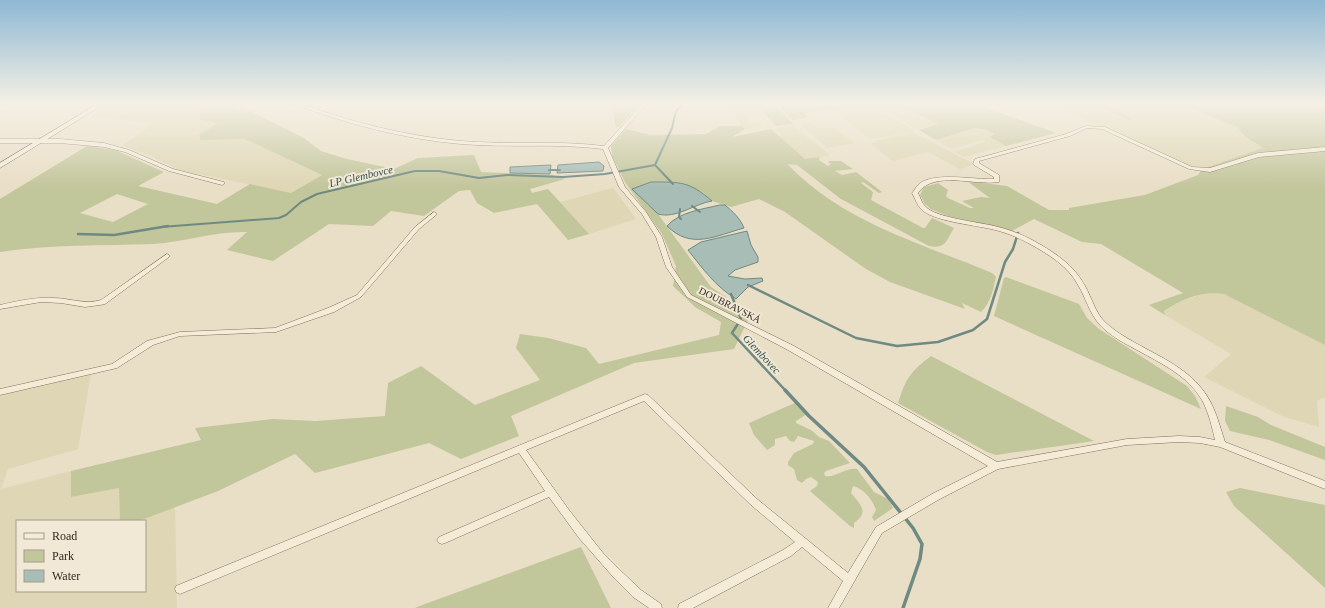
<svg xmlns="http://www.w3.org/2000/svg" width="1325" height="608" font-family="'Times New Roman',serif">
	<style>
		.farmland { fill: #ded6b4 }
		.green { fill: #c2c69b; fill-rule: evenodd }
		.water { fill: #a7bdb6; stroke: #6f8a83 }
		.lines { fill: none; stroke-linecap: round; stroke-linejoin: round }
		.stream-far2 { stroke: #6f8a83; stroke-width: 2 }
		.stream-far1 { stroke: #6f8a83; stroke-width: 2.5 }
		.stream { stroke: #6f8a83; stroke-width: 3.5 }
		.street-casing { stroke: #82705e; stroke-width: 1 }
		.secondary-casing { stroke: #645241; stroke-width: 1 }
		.street { fill: #f5ecd8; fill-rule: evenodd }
		.secondary { fill: #f5ecd8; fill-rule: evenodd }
		.labels { text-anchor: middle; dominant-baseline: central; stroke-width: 4; stroke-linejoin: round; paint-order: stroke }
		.street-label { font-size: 10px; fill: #342920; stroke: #f1e8d5 }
		.water-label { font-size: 11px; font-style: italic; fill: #31524f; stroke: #f1e8d5 }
	</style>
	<rect width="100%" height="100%" fill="#e9dec6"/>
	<g class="farmland">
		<polygon points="112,103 184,105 199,108 219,123 210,128 201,140 245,139 322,175 291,193 179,170 148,155 122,146 154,123 90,116"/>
		<polygon points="728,103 754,103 765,114 750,114 749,122 760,123 761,127 745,129 727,105"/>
		<polygon points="870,103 896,103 938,124 917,129"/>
		<polygon points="1069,103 1088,103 1130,120 1132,120 1114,110 1136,104 1134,103 1176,103 1237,127 1247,138 1263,148 1202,169 1197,169 1055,107"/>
		<polygon points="870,105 913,130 914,132 870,139 833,110"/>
		<polygon points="810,123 818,128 834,128 855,143 828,148 800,125"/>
		<polygon points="793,126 829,154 829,156 805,159 779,136 782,135 776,129"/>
		<polygon points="971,129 980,129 992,132 995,134 990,136 992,138 1006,146 965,157 954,152 986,141 983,140 951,149 936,140"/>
		<polygon points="913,133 916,134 974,164 960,169 928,152 893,161 871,144 875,141"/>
		<polygon points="613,188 636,219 589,234 560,202"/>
		<polygon points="1215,293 1224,294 1250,306 1325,345 1325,397 1317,401 1319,427 1282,416 1204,377 1231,354 1165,315 1164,311 1179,302 1200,295"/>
		<polygon points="91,373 78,449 8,469 1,489 71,471 71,497 119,488 120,521 17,521 17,591 145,591 145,521 139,521 175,507 177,608 0,608 0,394"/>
	</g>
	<g class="green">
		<path d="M189,103h25l38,9 52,26 17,13 26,8 47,10 24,-11 56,-3 7,17 72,3 12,4 -35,10 2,4 16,-4 41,45 -21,6 -31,-36 -43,9 -17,-10 -7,-13 -11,1 -35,25 -33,-5 -18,15 -44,-2 -56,37 -46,-11 20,-18c-32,-1 -62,10 -94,12 -51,2 -103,0 -153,8v-53l87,-53 28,4 49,22 -26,14 79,18 33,-20 41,9 31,-18 -77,-36 -44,1 -2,-5 19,-12 -18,-3 -1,-12 -15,-3zM117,194l31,10 -35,18 -33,-9z"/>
		<polygon points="611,103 640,103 619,127 616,127"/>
		<polygon points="773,103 793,124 776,126 756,104"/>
		<polygon points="786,103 866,103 870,105 804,113 807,117 793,120 780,107 780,104"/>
		<polygon points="896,103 973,103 1056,133 1006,146 990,137 994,134 987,130 975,128 936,140 919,130 938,124"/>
		<polygon points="1088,103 1134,103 1136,105 1115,110 1132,119 1130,120"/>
		<path d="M1176,103h137l12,6v236l-101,-51c-22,-3 -42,5 -60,17l1,4 -16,-10 34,-12 -82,-49 -19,-2 -48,-23 -22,12 -62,-14 -19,-8 -6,-5 -5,-9 4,-8 14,-4 10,7 -2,6 2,2 22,10h4l-12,-7 19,-4 9,1 -23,-17 40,5 42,24h20v-2l76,-13 53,-20 4,-6 61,-21 -16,-10 -10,-11z"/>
		<path d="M720,126h22l3,3 -13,8 39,-8 34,30 15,-2 -1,3 9,6 3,-2 -3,-2 1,-1h12l12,8 -18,2 7,4 14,-3 26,20 -3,1 -16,-11 -2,1 12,9 -2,8 52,28h2l7,-10 22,10c-8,13 -8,21 -25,18l-88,-47 -44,-34 -9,-1c6,8 15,14 22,21 53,43 120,62 182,88l4,4c-3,13 -5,25 -15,35l-19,-9 3,6 -75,-27 -24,-13 -81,-57 -26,-13 -28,8 -19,-6 -10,-9 -51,-10 -18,7 25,25 53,73 40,27 -17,35 -100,14 -123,53 8,20 -58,23 -32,-16 -114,30 -20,-19 -77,37 -79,30h-19l-1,-33 -48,9v-26l130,-31 -6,-12 78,-9 42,2 70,-5 3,-33 33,-17 54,39 65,-25 -24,-32 4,-14 28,4 38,10 13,16 120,-29 2,-13 -26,-15 -22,-21 3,-20 -14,-32 -37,-52 -13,-26 -1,-10 15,-17 24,6 56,-1z"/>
		<polygon points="1006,277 1079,304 1087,318 1099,329 1187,386 1195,396 1201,409 994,316 1004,278"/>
		<path d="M931,356l163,85 -98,14 -9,-3 -89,-49c8,-25 12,-31 33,-47z"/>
		<path d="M795,403l11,9 1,2 -11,7v2l15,7 8,7 10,4 21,22 -24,8 -2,2 1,3c11,2 21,-9 32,-7l17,23 14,7 5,9 -19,13 -2,-4 4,-7c-3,-10 -13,-22 -23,-24l-2,7c9,11 19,19 3,30v5l-4,-2 -40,-35 7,-5 1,-4 -7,-5 -5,2 -4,4 -5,-3 -3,-11 -6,-4v-3l6,-9 19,-9 1,-3 -16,-5 -4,6 -4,-1 -4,-5 -11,3v6l-8,5 -13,-15 -5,-12z"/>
		<polygon points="1226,406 1258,417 1271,425 1325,447 1325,460 1269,440 1230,431 1225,421"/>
		<polygon points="1240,488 1325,505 1325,588 1234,506 1226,492"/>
		<polygon points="581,547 611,608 415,608 425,604"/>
	</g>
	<g class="water">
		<polygon points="599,162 604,166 603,171 557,173 558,165"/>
		<polygon points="551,165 550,174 510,173 510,167"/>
		<path d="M651,182c29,0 38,-1 61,19 -18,3 -36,18 -54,13l-26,-25z"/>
		<path d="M720,205h5c8,7 15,13 19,23 -29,8 -53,22 -77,-2 12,-14 36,-17 53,-21z"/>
		<path d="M747,231l4,14 7,12v5l-23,8 -7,6 17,3 17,-1 1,3 -15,6 -12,12c-21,-13 -33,-30 -48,-49l13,-8z"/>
	</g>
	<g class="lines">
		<g class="stream-far2">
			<polyline points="549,170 560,170"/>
			<polyline points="673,184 655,165 672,128 676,111 684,103"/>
			<polyline points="692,206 700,212"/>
			<polyline points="680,209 679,217 681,219"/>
			<polyline points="161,227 279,218 286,215 301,202 317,194 415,171 439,171 479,178 507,175 563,177 605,174 655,165"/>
		</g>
		<g class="stream-far1">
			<polyline points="78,234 114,235 168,226"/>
			<polyline points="748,285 856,338 897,346 938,342 973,330 987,319 1005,262 1013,249 1018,233"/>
			<polyline points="731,294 741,319 732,333 786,391"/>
		</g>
		<polyline class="stream" points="785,390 809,416 864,467 913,528 922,544 920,559 903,608"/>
		<g class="street-casing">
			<g id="street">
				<polygon points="0,103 4,103 0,105"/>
				<path d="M293,103h6c52,19 106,33 162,38 48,4 95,-1 143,5l39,-43h4l-39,45 17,39 21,25 16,25 10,30 19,28 103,51 203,116 130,-23 52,-3 21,1 15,3c-3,-13 -6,-26 -12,-38 -14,-26 -41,-38 -66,-52 -13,-7 -27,-14 -37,-25 -11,-12 -14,-27 -22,-40 -10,-19 -30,-31 -48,-41 -13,-7 -25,-12 -39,-15 -17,-4 -59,-8 -70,-20 -4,-4 -6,-11 -9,-16 2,-2 4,-6 6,-8 14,-14 57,-5 76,-6v-2l-20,-12 -1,-1 2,-5 91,-25 20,-8 19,1 87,40 18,1 48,-15 67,-6v4l-66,6 -49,15 -21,-3 -87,-40 -15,-1 -17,8 -91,25v2l20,12v7c-24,4 -65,-12 -81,11 2,4 4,10 7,13 10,12 54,16 69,20 14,3 27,8 40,15 20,11 40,24 51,45 7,12 10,27 21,37 13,12 30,20 46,29 25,13 49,28 61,55 5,11 8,23 12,35l100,39v8l-105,-42 -20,-4 -21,-1 -52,3 -129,24 -60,31 -56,33 -43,75h-11l15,-27 -41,-34 -11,9 -98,52h-15l1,-4 104,-54 12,-8 -44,-37 -107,-104 -118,49 43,60 34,43 19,19 19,18 20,14 1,4h-13l-16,-11 -18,-18 -36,-41 -30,-41 -104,46 -3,1 -3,-1 -2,-3 2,-3 106,-46 -26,-38 -339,141 -4,-2 -1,-3 1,-3 469,-192 3,1 109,104 91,74 28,-46 56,-33 56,-28 -200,-116 -101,-53 -21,-30 -10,-30 -14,-23 -23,-27 -16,-38c-47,-6 -95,-1 -142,-5 -58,-5 -113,-20 -168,-40z"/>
				<polygon points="0,139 60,139 104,143 129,150 173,169 224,182 225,183 222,185 169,171 125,152 104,147 60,143 0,143"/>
				<polygon points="434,212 436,213 436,215 419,229 361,297 334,312 276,332 180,336 153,345 117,368 0,395 0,389 112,364 147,341 180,332 275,328 328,308 357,295 415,227"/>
				<path d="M167,254l2,1 1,1 -1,1 -64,47 -5,1 -15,2 -24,-4 -20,-1 -41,7v-4c18,-4 35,-8 53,-7 16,0 32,7 48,2z"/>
			</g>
		</g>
		<g class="secondary-casing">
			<polygon id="secondary" points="99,103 106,103 0,168 0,163"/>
		</g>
		<use href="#street" class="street"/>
		<use href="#secondary" class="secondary"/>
	</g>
	<linearGradient id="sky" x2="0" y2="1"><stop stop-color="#8eb8d4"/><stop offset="0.55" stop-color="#f5f0e5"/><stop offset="1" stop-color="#f5f0e5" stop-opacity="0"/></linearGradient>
	<rect width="1325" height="188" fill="url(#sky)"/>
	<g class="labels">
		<g class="street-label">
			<text transform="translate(730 305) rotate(27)">DOUBRAVSKÁ</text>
		</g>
		<g class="water-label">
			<text transform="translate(361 176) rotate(-13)">LP Glembovce</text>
			<text transform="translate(762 354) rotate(47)">Glembovec</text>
		</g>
	</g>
	<rect x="16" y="520" width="130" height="72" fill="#f1e8d5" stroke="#a59c8d"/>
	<rect x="24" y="533" width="20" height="6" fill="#f5ecd8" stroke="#a59c8d"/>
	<text x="52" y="540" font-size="12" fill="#342920">Road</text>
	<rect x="24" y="550" width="20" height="12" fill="#c2c69b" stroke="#a59c8d"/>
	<text x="52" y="560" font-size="12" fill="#342920">Park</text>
	<rect x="24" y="570" width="20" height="12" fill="#a7bdb6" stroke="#a59c8d"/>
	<text x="52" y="580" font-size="12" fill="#342920">Water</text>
</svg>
